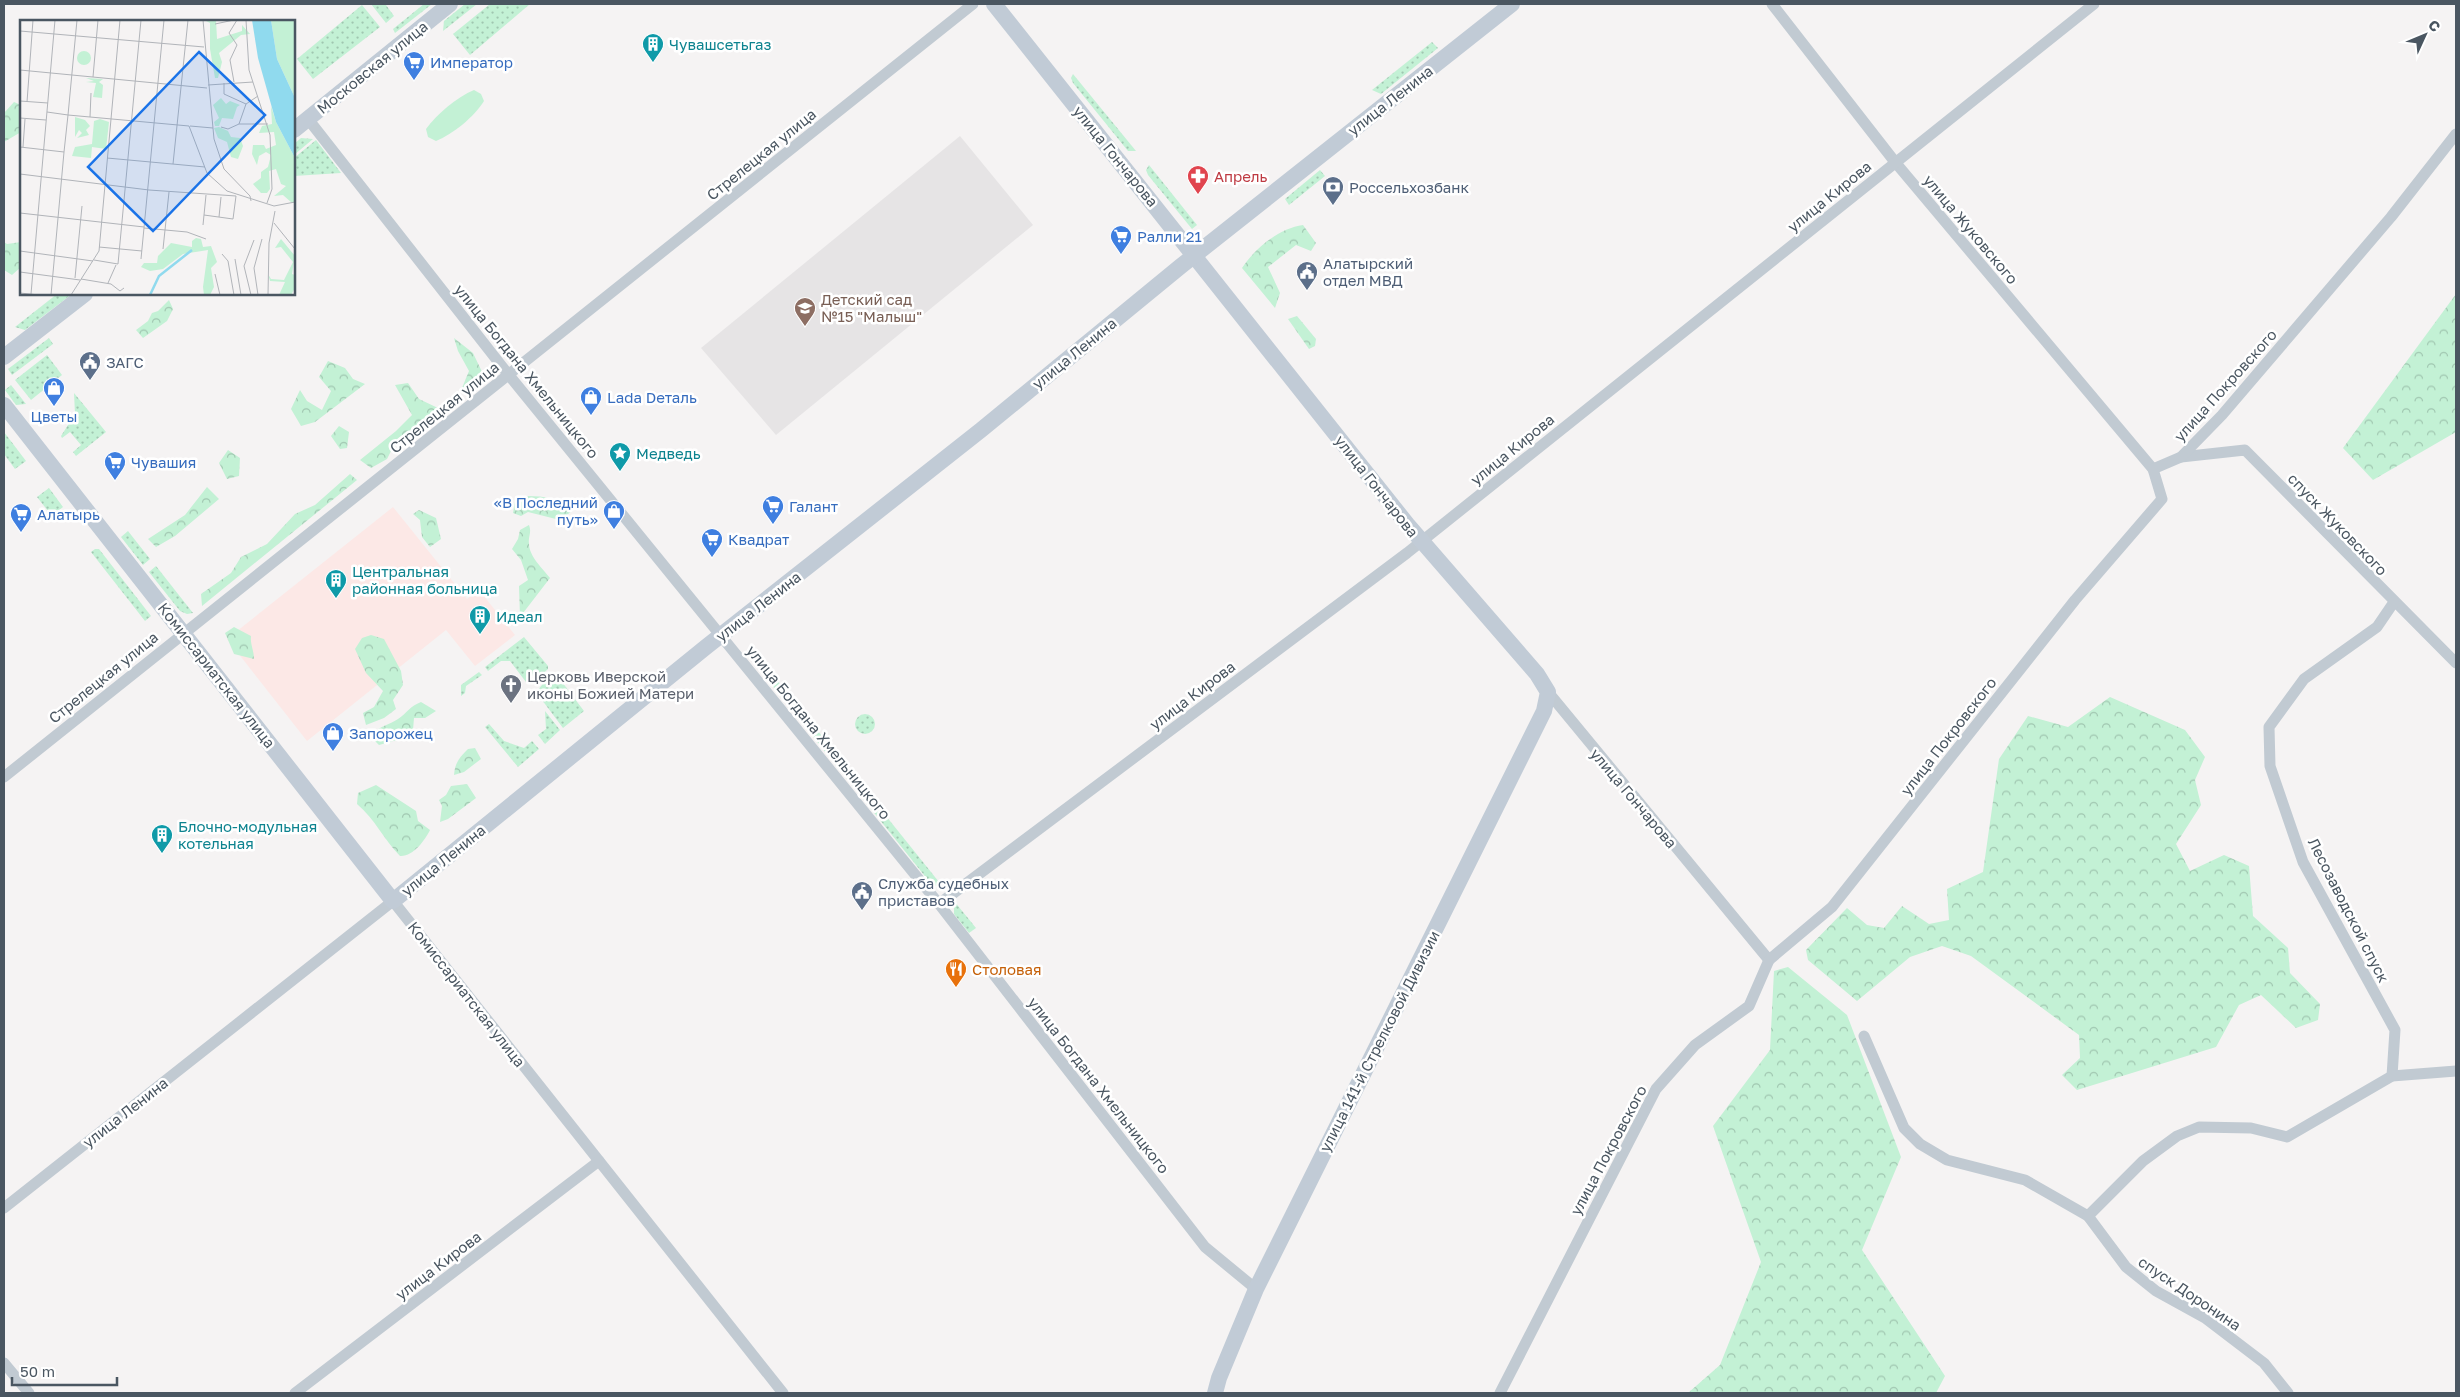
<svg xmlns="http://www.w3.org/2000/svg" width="2460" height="1397" font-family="'Golos Text',sans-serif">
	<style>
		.education { fill: #e6e4e5 }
		.medical { fill: #fce8e6 }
		.grass { fill: url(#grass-dots) }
		.forest { fill: url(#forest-crowns) }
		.park { fill: #c3f1d5 }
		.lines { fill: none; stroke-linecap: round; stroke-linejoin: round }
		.street { stroke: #c1cad2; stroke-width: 11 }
		.secondary { stroke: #c1cbd6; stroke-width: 16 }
		.labels { text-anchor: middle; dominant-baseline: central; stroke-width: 5; stroke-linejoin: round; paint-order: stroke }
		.culture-label { font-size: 15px; fill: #0d838f; stroke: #fff; text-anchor: start }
		.shop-label { font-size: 15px; fill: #366cbe; stroke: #fff; text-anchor: start }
		.street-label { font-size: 15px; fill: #4a5661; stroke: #fff }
		.health-label { font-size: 15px; fill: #be3a42; stroke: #fff; text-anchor: start }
		.service-label { font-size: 15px; fill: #4e5e75; stroke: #fff; text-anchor: start }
		.education-label { font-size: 15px; fill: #785e54; stroke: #fff; text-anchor: start }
		.worship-label { font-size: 15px; fill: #5b616d; stroke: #fff; text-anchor: start }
		.food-label { font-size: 15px; fill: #c56008; stroke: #fff; text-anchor: start }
		.inset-river { fill: none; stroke: #90daee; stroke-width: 2.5 }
		.inset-road { fill: none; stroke: #b1b4b9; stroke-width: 1 }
		.view { fill: #1a73e8; fill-opacity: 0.15; stroke: #1a73e8; stroke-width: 2.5 }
		.inset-edge { fill: none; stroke: #4a5661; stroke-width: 2.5 }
	</style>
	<defs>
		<pattern id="grass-dots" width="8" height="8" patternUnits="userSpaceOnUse" patternTransform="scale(1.25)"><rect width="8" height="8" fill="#c3f1d5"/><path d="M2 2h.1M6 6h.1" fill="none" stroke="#a0c6b0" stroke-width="1.8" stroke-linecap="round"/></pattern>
		<pattern id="forest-crowns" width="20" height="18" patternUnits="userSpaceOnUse" patternTransform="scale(1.25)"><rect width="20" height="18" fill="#c3f1d5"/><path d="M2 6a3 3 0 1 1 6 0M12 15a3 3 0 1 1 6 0" fill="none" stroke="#a0c6b0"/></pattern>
	</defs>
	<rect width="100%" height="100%" fill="#f5f3f3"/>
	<polygon class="education" points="960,136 1033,225 776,435 701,348"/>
	<polygon class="medical" points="393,507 467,599 479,590 515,635 475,666 446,630 307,741 227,639"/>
	<g class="grass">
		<polygon points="371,4 387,4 386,5 394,16 386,23"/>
		<polygon points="424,4 432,4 395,33 393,29"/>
		<polygon points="465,4 477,4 443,31 444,21"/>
		<polygon points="490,4 530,4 470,55 453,34"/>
		<polygon points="362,5 380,27 313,79 297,59"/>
		<polygon points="1432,42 1438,48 1381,94 1372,90"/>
		<polygon points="1073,74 1136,151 1128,151 1073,83 1071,78"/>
		<polygon points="301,138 313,139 294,155 294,144"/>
		<polygon points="316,140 341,173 294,176 294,158"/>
		<polygon points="1149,165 1197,225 1192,229 1148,175 1146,170"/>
		<polygon points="1320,170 1325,176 1289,205 1285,199"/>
		<polygon points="57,294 72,294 25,330 15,327"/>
		<polygon points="49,338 53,344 12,375 8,369"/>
		<polygon points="47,355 62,375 31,400 15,380"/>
		<polygon points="11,385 26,404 16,405 5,390"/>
		<polygon points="74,393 106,432 76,456 73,452 81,445 70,432 62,438 61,436 75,414"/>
		<polygon points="4,432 26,461 15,469 4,454"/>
		<polygon points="49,488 63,507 52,516 37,497"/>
		<polygon points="128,531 150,559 143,565 121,537"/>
		<polygon points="95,549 99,549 151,616 145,621 91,552"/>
		<polygon points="156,566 193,613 187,614 180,611 149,572"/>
		<polygon points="524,637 548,666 548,669 540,676 533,675 526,682 510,661 501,661 488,671 485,667"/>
		<polygon points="756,654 943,887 932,885 755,664"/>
		<polygon points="479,672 482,675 466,686 465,693 461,696 461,685"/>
		<polygon points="552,674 556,674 584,711 563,728 536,692 542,685 543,681"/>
		<polygon points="545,711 560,730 545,744 538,735 546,729"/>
		<circle cx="865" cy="724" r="10"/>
		<polygon points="489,724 504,741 524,748 532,741 539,749 518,767 485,727"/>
		<polygon points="954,901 976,928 969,933 954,914"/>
	</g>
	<g class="forest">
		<polygon points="14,102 21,105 21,132 4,142 4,113"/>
		<path d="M1303,225l13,18 -5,8 -15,-6 -28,22 12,26 -5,15 -33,-40c13,-20 38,-40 61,-43z"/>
		<polygon points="4,242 7,244 21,242 21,267 12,275 4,270"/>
		<polygon points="2456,294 2456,432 2373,480 2343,448"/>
		<polygon points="169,300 173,309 167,321 143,338 136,330 148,321 152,313 158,311"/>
		<polygon points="1297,316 1316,339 1315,346 1309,349 1288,319"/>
		<polygon points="454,338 473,353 484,376 471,391 462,388 469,371 458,351"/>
		<polygon points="328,361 345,368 353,379 365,384 315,422 301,426 291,409 300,390 307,401 322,410 331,391 319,377"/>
		<polygon points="408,383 419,399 438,408 436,418 408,433 393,447 387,459 371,468 360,460 396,431 412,415 395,385"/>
		<polygon points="339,426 349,432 347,448 340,449 331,436"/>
		<polygon points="228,450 240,458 239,476 227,479 219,463"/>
		<polygon points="350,474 357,480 202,606 201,594 231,573 241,557 267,544 295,514 315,505"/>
		<polygon points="207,487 219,499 175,536 156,547 148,539 185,515"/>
		<path d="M528,496c17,0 32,3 44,15l-12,9 -32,-8 -7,4 -8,-3 2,-11z"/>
		<polygon points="419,510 436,518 441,539 430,547 422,537 420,520 413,514"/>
		<path d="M529,525c3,8 -1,11 0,19 0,12 14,25 21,34l-30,39 -1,-31 9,-6 -7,-20 -9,-11 6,-10 2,-9z"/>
		<path d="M234,627l17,9c-1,8 3,14 3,23l-20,-5 -9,-21z"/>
		<polygon points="371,635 384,639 401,671 403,685 393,700 396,709 384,718 366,725 363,713 374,707 383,691 366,673 355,649 362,638"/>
		<polygon points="2110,697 2185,730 2205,757 2195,780 2201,805 2176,844 2190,871 2224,855 2249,866 2253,916 2288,948 2290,973 2320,1004 2318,1020 2296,1028 2261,995 2239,1005 2216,1047 2077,1090 2062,1075 2080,1058 2079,1035 1971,956 1942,946 1910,957 1857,1001 1808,960 1806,950 1847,908 1867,925 1884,928 1902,906 1929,924 1949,920 1947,889 1983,872 1999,759 2028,716 2068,727"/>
		<path d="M421,702l15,9 -11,7h-11l-1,12 -13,9 -21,6 -5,-5 -2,-6c8,-8 17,-9 26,-15 9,-6 12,-13 23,-17z"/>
		<path d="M475,748l6,11 -17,13 -10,3c1,-13 6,-18 14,-26z"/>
		<polygon points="467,784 476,798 448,819 440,822 442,806 439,800 446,795 451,786"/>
		<path d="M376,785l40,26 2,10 12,9c-5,10 -17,27 -30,26 -16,-16 -25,-37 -43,-52l1,-11z"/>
		<polygon points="1788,967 1847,1015 1901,1157 1862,1250 1945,1376 1936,1393 1688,1393 1720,1365 1761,1262 1713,1126 1770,1050 1774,971"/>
	</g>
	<path class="park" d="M474,90l7,4 3,7c-10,16 -31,33 -48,40l-8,-4 -2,-8c11,-15 31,-32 48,-39z"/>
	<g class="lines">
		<g class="street">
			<polyline points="1772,4 1895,162 2153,469"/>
			<polyline points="308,119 508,374 939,904 1205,1247 1256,1289"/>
			<polyline points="2181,457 2245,450 2456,663"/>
			<polyline points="1548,692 1769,960"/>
			<polyline points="4,777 973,4"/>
			<polyline points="939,904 1407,553 2094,4"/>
			<polyline points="1864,1036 1904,1128 1920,1144 1947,1160 2025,1180 2088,1216 2126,1267 2156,1291 2205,1318 2264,1363 2288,1393"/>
			<polyline points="2392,1076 2395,1030 2303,862 2270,766 2269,727 2304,679 2377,627 2394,602"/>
			<polyline points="4,1208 393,901 783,1393"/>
			<polyline points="2088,1216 2143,1161 2177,1136 2199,1127 2251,1128 2287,1137 2392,1076 2456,1071"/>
			<polyline points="4,1363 29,1393"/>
			<polyline points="295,1393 599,1161"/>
			<polyline points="1500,1393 1656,1089 1695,1045 1749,1006 1769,960 1832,907 2075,600 2162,499 2153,469 2181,457 2222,415 2391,217 2456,134"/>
		</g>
		<g class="secondary">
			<polyline points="994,4 1407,524 1537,674 1548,692 1544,711 1256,1289 1219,1378 1215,1393"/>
			<polyline points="294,130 450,4"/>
			<polyline points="4,357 85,294"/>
			<polyline points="4,405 393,901 706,647 981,430 1181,266 1512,4"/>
		</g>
	</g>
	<defs>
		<g id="building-pin" transform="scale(1.125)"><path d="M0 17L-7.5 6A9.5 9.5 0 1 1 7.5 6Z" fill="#0f9aa8" stroke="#fff"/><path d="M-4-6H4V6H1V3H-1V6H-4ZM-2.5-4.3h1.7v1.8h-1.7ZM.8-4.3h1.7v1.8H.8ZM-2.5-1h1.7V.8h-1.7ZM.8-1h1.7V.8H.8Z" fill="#fff"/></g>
		<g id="supermarket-pin" transform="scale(1.125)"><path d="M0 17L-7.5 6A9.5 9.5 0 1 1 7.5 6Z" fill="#3f7fe0" stroke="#fff"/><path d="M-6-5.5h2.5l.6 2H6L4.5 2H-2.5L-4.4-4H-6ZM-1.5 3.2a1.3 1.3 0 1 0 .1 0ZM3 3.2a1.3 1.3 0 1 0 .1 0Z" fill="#fff"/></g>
		<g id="pharmacy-pin" transform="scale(1.125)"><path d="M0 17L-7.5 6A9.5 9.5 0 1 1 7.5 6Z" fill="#e0444e" stroke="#fff"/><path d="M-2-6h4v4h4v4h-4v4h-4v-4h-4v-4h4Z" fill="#fff"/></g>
		<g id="bank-pin" transform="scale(1.125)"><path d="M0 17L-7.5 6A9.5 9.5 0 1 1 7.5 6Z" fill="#5c6f8a" stroke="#fff"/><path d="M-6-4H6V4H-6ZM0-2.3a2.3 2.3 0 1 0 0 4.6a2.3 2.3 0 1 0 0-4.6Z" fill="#fff"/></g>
		<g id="civic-pin" transform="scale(1.125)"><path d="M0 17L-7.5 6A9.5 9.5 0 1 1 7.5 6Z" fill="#5c6f8a" stroke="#fff"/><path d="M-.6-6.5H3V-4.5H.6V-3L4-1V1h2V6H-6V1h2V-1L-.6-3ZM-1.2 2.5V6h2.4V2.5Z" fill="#fff"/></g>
		<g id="school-pin" transform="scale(1.125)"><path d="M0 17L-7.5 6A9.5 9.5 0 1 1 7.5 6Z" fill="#8d6e63" stroke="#fff"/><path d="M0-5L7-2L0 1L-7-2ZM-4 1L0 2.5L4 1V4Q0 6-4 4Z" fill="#fff"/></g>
		<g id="shop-pin" transform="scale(1.125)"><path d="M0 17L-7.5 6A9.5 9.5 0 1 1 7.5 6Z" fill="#3f7fe0" stroke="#fff"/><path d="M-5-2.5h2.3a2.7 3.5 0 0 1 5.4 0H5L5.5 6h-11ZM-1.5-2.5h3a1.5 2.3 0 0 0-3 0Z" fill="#fff"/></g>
		<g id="sight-pin" transform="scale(1.125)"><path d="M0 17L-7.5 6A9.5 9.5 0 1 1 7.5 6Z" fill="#0f9aa8" stroke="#fff"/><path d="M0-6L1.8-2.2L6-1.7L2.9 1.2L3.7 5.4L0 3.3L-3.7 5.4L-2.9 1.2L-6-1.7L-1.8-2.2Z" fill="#fff"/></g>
		<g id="church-pin" transform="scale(1.125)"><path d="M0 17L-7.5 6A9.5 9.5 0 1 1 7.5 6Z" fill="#6b7280" stroke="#fff"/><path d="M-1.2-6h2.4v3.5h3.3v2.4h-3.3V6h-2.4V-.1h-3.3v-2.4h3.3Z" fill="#fff"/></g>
		<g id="restaurant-pin" transform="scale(1.125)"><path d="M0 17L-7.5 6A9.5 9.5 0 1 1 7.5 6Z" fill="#e8710a" stroke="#fff"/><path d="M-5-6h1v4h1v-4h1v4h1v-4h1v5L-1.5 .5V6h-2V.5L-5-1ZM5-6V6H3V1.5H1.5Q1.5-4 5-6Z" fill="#fff"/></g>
	</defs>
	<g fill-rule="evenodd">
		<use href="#building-pin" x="653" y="44"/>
		<use href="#supermarket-pin" x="414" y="62"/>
		<use href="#pharmacy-pin" x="1198" y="176"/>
		<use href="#bank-pin" x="1333" y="187"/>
		<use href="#supermarket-pin" x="1121" y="236"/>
		<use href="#civic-pin" x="1307" y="272"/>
		<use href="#school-pin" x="805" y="308"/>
		<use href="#civic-pin" x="90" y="362"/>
		<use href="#shop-pin" x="54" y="388"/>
		<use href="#shop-pin" x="591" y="397"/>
		<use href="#sight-pin" x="620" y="453"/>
		<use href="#supermarket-pin" x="115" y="462"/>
		<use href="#supermarket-pin" x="773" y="506"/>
		<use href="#shop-pin" x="614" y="511"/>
		<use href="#supermarket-pin" x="21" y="514"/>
		<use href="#supermarket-pin" x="712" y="539"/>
		<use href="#building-pin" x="336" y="580"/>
		<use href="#building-pin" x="480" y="616"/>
		<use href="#church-pin" x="511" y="685"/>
		<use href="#shop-pin" x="333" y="733"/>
		<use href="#building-pin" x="162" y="835"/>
		<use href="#civic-pin" x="862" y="892"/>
		<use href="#restaurant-pin" x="956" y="969"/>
	</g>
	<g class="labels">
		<g class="culture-label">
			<text x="669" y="44">Чувашсетьгаз</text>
			<text x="636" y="453">Медведь</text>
			<text x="352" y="571">Центральная<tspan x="352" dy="17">районная больница</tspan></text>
			<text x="496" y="616">Идеал</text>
			<text x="178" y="826">Блочно-модульная<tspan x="178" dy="17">котельная</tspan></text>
		</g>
		<g class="shop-label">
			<text x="430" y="62">Император</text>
			<text x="1137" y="236">Ралли 21</text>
			<text x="607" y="397">Lada Dеталь</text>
			<text x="54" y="416" text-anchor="middle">Цветы</text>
			<text x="131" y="462">Чувашия</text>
			<text x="598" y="502" text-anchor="end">«В Последний<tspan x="598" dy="17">путь»</tspan></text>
			<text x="789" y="506">Галант</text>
			<text x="37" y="514">Алатырь</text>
			<text x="728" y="539">Квадрат</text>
			<text x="349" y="733">Запорожец</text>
		</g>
		<g class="street-label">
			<text transform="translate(372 67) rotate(-39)">Московская улица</text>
			<text transform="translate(1390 100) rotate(-38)">улица Ленина</text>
			<text transform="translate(761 154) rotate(-39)">Стрелецкая улица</text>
			<text transform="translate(1116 156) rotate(51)">улица Гончарова</text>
			<text transform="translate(1829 196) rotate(-39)">улица Кирова</text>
			<text transform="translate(1971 229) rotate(50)">улица Жуковского</text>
			<text transform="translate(1074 353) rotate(-39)">улица Ленина</text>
			<text transform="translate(527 371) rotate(51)">улица Богдана Хмельницкого</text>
			<text transform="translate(2225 385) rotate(-48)">улица Покровского</text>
			<text transform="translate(444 407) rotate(-39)">Стрелецкая улица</text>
			<text transform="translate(1512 449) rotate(-39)">улица Кирова</text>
			<text transform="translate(1377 486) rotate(52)">улица Гончарова</text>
			<text transform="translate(2338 524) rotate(46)">спуск Жуковского</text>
			<text transform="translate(758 606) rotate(-38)">улица Ленина</text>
			<text transform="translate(217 675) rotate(52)">Комиссариатская улица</text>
			<text transform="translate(103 677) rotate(-39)">Стрелецкая улица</text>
			<text transform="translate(1192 695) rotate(-37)">улица Кирова</text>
			<text transform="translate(819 732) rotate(51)">улица Богдана Хмельницкого</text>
			<text transform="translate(1948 736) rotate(-52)">улица Покровского</text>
			<text transform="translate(1634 798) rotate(50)">улица Гончарова</text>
			<text transform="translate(443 860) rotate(-39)">улица Ленина</text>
			<text transform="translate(2349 910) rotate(63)">Лесозаводской спуск</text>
			<text transform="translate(467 994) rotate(52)">Комиссариатская улица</text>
			<text transform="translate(1379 1041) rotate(-63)">улица 141-й Стрелковой Дивизии</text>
			<text transform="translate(1099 1085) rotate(52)">улица Богдана Хмельницкого</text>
			<text transform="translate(125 1112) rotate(-38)">улица Ленина</text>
			<text transform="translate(1608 1150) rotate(-62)">улица Покровского</text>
			<text transform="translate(438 1265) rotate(-37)">улица Кирова</text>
			<text transform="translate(2190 1293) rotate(34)">спуск Доронина</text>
		</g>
		<g class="health-label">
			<text x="1214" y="176">Апрель</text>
		</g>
		<g class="service-label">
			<text x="1349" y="187">Россельхозбанк</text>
			<text x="1323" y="263">Алатырский<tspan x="1323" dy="17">отдел МВД</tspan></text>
			<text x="106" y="362">ЗАГС</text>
			<text x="878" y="883">Служба судебных<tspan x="878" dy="17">приставов</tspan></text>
		</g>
		<g class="education-label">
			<text x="821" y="299">Детский сад<tspan x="821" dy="17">№15 "Малыш"</tspan></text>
		</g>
		<g class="worship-label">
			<text x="527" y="676">Церковь Иверской<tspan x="527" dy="17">иконы Божией Матери</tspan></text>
		</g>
		<g class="food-label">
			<text x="972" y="969">Столовая</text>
		</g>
	</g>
	<g transform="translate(20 20)">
		<rect width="275" height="275" fill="#f5f3f3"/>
		<path d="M66,58l17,1 -4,3 4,3 -1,13 -9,-1 3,-14 -10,-1 8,-1z" fill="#c3f1d5"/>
		<path d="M184,0h12l1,19 25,-8v-6l8,9 -9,1 -22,18 3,9 -4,16h-3l-5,-29v-26zM251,0h24v78l-18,-39zM201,78l5,6 4,-3 10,4 -3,2 -4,12 -11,-1 -3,8h-4l-1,-4 5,-4 -6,-13zM251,86l5,16 19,36v44l-3,1 -9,-8 -9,1 12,-10 -5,-2 -5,-15 -7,2 1,18 -3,4h-6l-8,-9 8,-6v-6l7,-5 3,-12 -5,-3 -7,4 -2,9 -5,-11 1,-9h11l2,4 10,-4 -2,-13 -15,1 3,-7 10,-2zM199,107l9,4 3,6 9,1 3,8 -5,13 -7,-2 -4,-15 -9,-4 -4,-10zM176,218l5,1 2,8 8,-1 6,16 -6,6 3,19 -4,8h-6l-1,-8 5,-37 -25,4 -20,15 -13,2 -9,-4 3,-4h13l1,-7 13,-13 21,4v-6zM261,219l14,17 -3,18 3,1v13l-4,7h-12l6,-13 -15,-1 -2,-7 3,5 13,1 9,-18 -12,-15 -6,1z" fill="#c3f1d5"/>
		<path d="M57 38a7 7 0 1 1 14 0a7 7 0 1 1-14 0ZM55,97l10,3 5,6 -4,4 3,5 -12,3 5,-5 -3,-3 -4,7zM80,99l9,3 -3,27 -14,-2 -1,11 -19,-2 3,-9 17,-3 2,-23z" fill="#c3f1d5"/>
		<path d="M232,0h19l6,39 18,39v60l-19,-36 -18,-64z" fill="#90daee"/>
		<path class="inset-river" d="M130,275l9,-19 33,-26"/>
		<path class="inset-road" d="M183,0l11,119 10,30 26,27 1,5M226,0l3,50 21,65 2,54 -5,14M195,4l19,-4M0,11l184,16M0,50l187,18M73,57l5,-57M214,62l-4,-22 7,-15 -8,-12 8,-13M204,63v11l22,10M188,65l45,-3M0,81l28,2M7,82l6,-82M27,92l21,3 9,-95M70,97l1,-24M0,98l26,2M219,104l7,-20 12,-8M170,106l23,2M201,107l7,2 11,-5h29M0,127l44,5 4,-37 121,11 18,47 20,18 47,15 21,-4M3,127l2,-28M87,138l98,9M153,144l15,-144M0,154l129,16 87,6 -3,23 -29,-4M0,193l124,14M199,197l2,-20M254,203l21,26M183,205l3,-30M124,208l43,4 19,7M79,227l43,4M143,229l6,-57M0,231l73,10M202,234l6,7 6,34M121,239l23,-239M215,239l6,36M74,240l24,4 23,-244M0,252l60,8M195,254l5,21M55,258l7,-72M61,259l30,5 9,7 4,-3M88,263l8,-18M0,273l19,2M11,274l24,-274M31,275l13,-143M51,275l28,-44 21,-231M231,275l-7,-29 10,-26M238,275l-4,-27 8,-29M248,275l1,-52 6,-32"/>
		<path class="view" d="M179,32l66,63 -112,116 -65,-64z"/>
		<rect width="275" height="275" class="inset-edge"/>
	</g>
	<rect width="2460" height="1397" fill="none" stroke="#4a5661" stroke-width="10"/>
	<g transform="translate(2425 35) rotate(46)" stroke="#ffffff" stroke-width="4" paint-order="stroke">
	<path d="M0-4L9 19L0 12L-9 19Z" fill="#4a5661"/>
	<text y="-8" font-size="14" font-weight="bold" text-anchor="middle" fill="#4a5661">С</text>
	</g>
	<path d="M12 1377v8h105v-8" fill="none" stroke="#4a5661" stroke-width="2.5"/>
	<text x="20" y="1377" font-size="15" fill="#4a5661" stroke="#ffffff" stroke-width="4" paint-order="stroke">50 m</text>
</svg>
